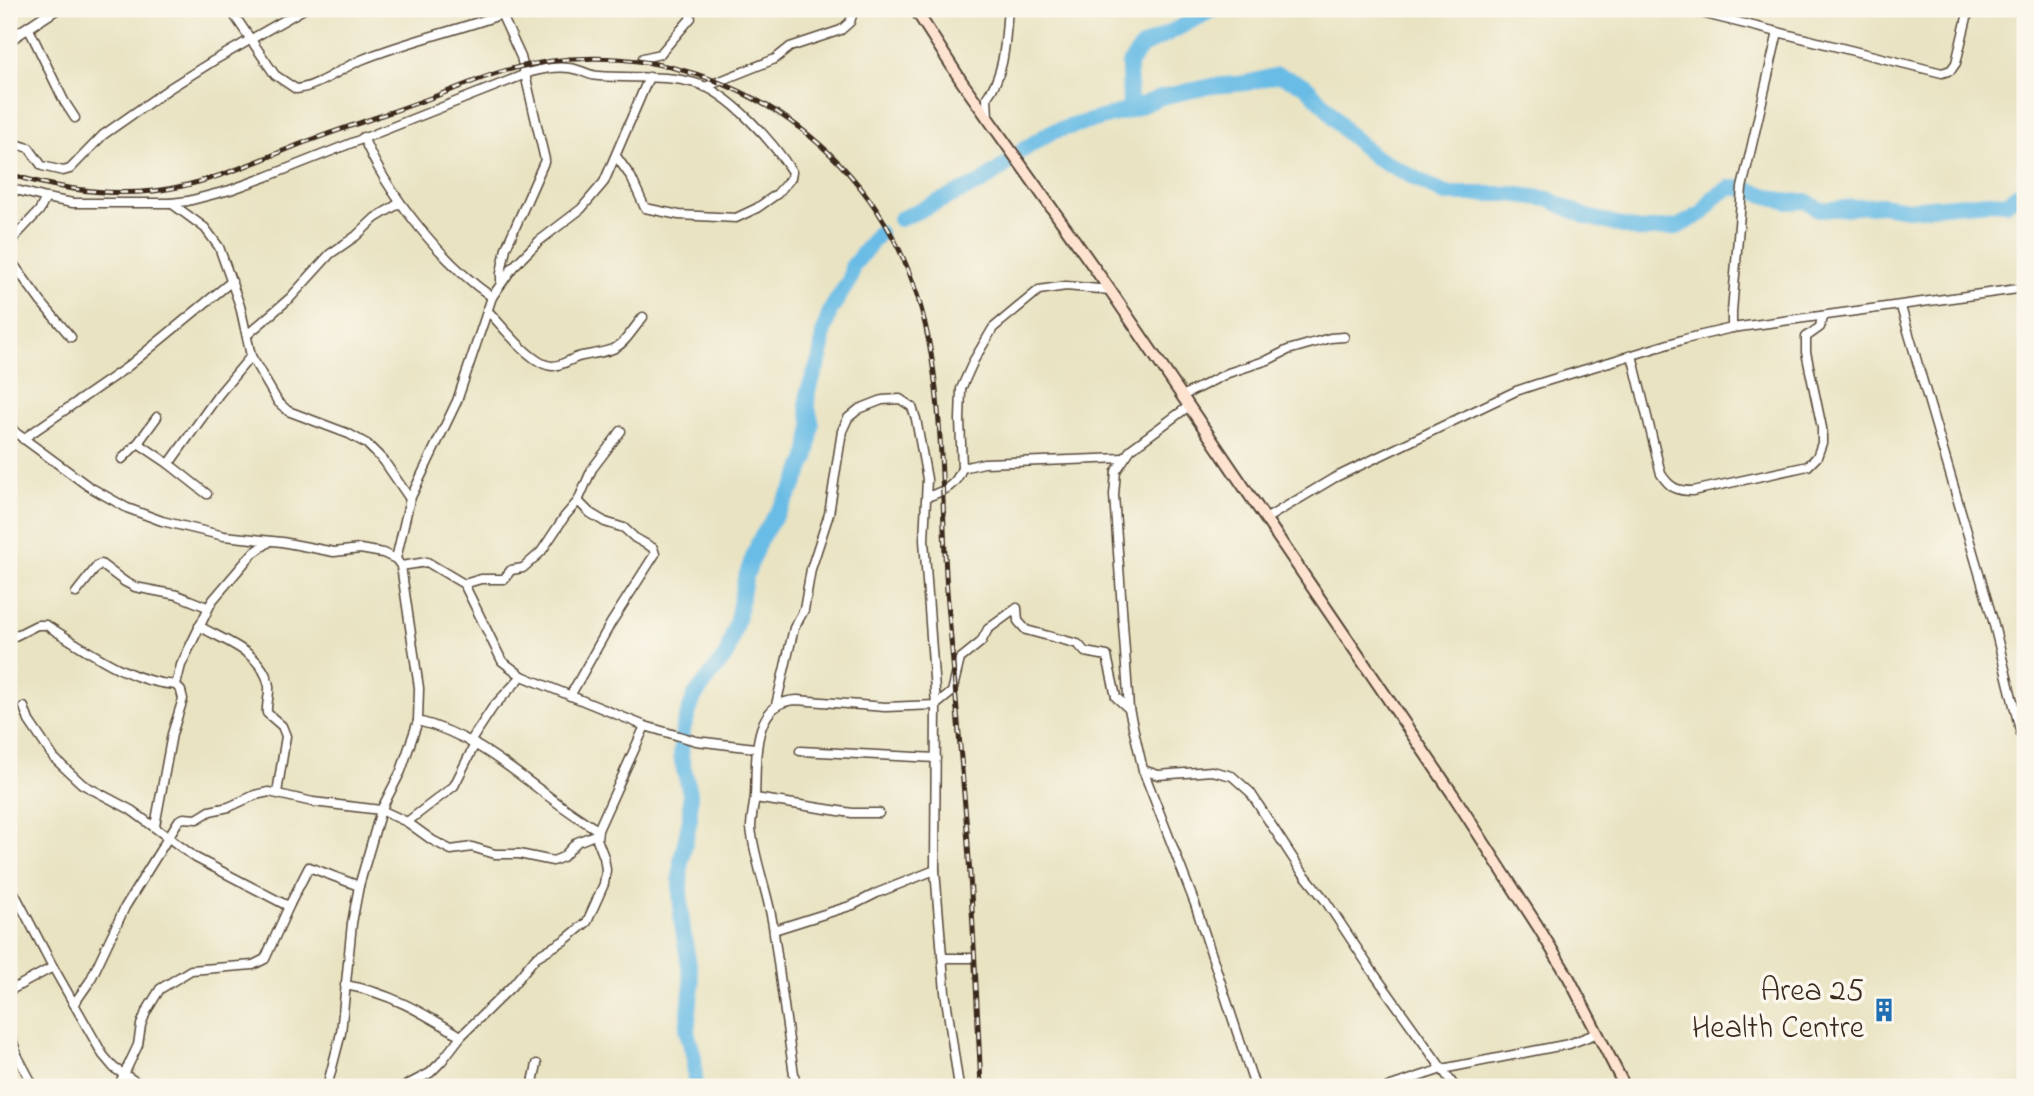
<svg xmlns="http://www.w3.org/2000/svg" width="2034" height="1096" font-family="'Indie Flower',sans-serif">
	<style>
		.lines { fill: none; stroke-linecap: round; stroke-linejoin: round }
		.river { stroke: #69bce5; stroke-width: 16 }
		.minor-casing { stroke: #554637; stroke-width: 11 }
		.tertiary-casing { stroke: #554637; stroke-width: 13 }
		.secondary-casing { stroke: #554637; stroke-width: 14 }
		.minor { stroke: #fff; stroke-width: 8 }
		.tertiary { stroke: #fff; stroke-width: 10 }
		.secondary { stroke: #fee3d1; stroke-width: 10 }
		.rail-casing { stroke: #3b2a1e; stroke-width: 5 }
		.rail { stroke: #fbf7ec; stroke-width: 2.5; stroke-dasharray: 8; stroke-linecap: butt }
		.labels { text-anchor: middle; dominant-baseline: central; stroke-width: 7; stroke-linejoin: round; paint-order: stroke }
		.poi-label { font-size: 32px; fill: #3b2a1e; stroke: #fbf7ec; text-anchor: end }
	</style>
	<rect width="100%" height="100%" fill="#fbf7ec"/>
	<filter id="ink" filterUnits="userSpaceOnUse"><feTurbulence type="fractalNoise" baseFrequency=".0143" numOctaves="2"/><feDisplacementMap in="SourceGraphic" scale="14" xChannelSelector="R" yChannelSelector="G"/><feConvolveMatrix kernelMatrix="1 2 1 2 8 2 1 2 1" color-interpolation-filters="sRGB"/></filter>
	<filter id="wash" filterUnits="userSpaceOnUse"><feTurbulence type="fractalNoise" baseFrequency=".00686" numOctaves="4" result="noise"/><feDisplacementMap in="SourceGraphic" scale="28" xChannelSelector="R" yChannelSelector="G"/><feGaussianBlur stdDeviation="1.57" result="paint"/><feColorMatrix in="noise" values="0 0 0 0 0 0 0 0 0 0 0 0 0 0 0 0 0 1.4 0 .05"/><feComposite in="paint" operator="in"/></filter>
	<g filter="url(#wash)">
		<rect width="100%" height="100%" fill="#e9e3c2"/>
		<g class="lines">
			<g class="river">
				<polyline points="1130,110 1129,64 1142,47 1205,14 1212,9"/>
				<polyline points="1023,150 1051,132 1130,110 1161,97 1212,86 1247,83 1278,75 1305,85 1327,108 1345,131 1375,157 1445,194 1511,194 1548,199 1587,217 1639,230 1677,227 1703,213 1713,198 1729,188 1742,188 1788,202 1806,201 1820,210 1881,205 1908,209 1989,202 2006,203 2025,189"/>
				<polyline points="900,219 982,182 1007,164"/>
				<polyline points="695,1087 694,1058 687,1031 692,983 682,925 680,889 681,861 690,819 690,793 681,757 683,729 694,697 727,654 737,620 745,579 759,541 795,485 807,458 812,425 807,404 808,391 821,355 823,334 830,311 850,279 852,267 879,233"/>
			</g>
		</g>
	</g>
	<g filter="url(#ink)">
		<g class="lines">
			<g class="minor-casing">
				<g id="minor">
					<path d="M230,9l45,66 21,14c22,-2 45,-21 65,-29 46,-19 95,-29 141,-46"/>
					<polyline points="499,9 521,57 545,160 506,248 501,273 501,281"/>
					<polyline points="1685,9 1942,73 1951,70 1956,63 1969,9"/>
					<polyline points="28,27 64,101 75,118"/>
					<polyline points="643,58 660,54 691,18 688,9"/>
					<polyline points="705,87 775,59 790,47 841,30 850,22 854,9"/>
					<path d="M988,117l-1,-20c19,-25 18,-58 21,-88"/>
					<path d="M363,137c23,55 79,126 129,160"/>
					<polyline points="9,142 29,148 42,166 63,171 70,169 103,135 170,88 213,61 304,9"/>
					<path d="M9,188l37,10 27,5h98l17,-2 42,-11 36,-13 265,-105c15,-4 32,-7 47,-2 7,2 13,6 21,6 32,3 65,-2 96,7 34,9 79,60 97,89l-1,6 -14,16 -20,14 -21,10 -57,-3 -34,-7 -14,-31 -15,-21"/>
					<polyline points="171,203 205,228 219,247 240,306 251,356 278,402 288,411 349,434 367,444 384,461 410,499"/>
					<polyline points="9,243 39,211 46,198"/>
					<polyline points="9,258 41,302 71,337"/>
					<polyline points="1901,307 1992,617 2025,750"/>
					<path d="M487,310c14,14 44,55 65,56 11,0 19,-8 30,-10 41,-7 36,-7 61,-39"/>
					<polyline points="1732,328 1732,312 1742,188 1778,32"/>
					<polyline points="247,335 290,298 330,254 356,236 375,218 400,203"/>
					<path d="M1632,355l29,119c9,14 16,17 32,17l115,-25 9,-9 5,-14v-15l-16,-76v-15l14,-10 2,-11"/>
					<polyline points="1182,396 1228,373 1268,360 1288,350 1330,338 1344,337"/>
					<polyline points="1189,406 1131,449 1116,471 1114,495 1129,709 1143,770 1195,904 1255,1087"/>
					<polyline points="9,425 16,433 88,486 127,508 162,521 224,536 282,542 334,552 360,549 383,553 396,559"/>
					<polyline points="23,439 126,368 232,281"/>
					<polyline points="138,443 169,464 207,494"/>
					<polyline points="122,459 138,443 157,417"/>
					<polyline points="169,464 219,394 251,356"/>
					<polyline points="962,468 984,463 1124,458"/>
					<path d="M927,497c17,-6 29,-11 35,-29l-2,-48 1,-31 13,-29 19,-32 46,-38 27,-4 44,4"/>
					<polyline points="1267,518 1334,478 1516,391 1537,384 1685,339 1732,328 2025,288"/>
					<polyline points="401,566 427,562 464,584 502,661 522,676 645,726 696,741 755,748"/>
					<polyline points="464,584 481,579 504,579 511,570 523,568 541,552 565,516 578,501 592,469 621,431"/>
					<polyline points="76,593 98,565 101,564 125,582 135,587 177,595 207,607"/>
					<path d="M199,626c25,15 64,26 70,60 1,9 -3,18 -2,27l15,13 4,10 -9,57"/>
					<path d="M9,639l28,-14h9c40,24 82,57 130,60"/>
					<polyline points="570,696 611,623 655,554 653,548 635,538 624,528 605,522 590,513 578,501"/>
					<polyline points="776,705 794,628 804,610 811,569 829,514 842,431 848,418 859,409 882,400 900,399 912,407 916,419 927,479 924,540 936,705 935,870 945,992 959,1087"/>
					<polyline points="24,707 29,721 54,758 82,784 131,810 196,858 286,905 290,904 309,867 359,886"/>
					<path d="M418,721c71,17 119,74 180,109"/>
					<polyline points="470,742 493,707 522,676"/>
					<polyline points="800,751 936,758"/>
					<polyline points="1143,770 1158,775 1212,771 1232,776 1250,792 1300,869 1325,900 1370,968 1455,1087"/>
					<polyline points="755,798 852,813 879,813"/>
					<polyline points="407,822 454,786 475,744"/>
					<polyline points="155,826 172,734 183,699 181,691 176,685 181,665 212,601 252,554 269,542"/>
					<polyline points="9,883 53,967 103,1055 114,1068 144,1087"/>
					<polyline points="774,930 853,905 877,893 935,870"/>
					<polyline points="943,958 971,958"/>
					<path d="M345,985c44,7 78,28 116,51"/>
					<polyline points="9,991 53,967"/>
					<polyline points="74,1004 90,981 125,907 179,820 184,818 197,819 210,811 229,807 255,795 269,792 313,802 381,810 407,822 432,840 451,850 472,847 495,854 519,854 553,861 563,857 577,842 597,834"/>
					<polyline points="9,1031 18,1057 34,1087"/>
					<polyline points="118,1087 138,1045 141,1025 146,1012 160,989 191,970 253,965 265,959 290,904"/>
					<polyline points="327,1087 341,1033 352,923 359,886 381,810 401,771 418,721 419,688 401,566 396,559 410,499 457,401 492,297 513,267 539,241 581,209 604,182 649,77"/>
					<polyline points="403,1087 430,1073 441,1062 461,1036 512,986 536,957 565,940 587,922 604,884 606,870 604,857 597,839 598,830 645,726"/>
					<polyline points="532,1087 537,1064"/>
					<path d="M796,1087c-8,-51 -15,-103 -22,-154 -4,-36 -19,-69 -23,-105 0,-11 3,-22 4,-32 2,-32 -5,-95 42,-96l88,7 51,-2 16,-13 8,-33 21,-17 7,-13 29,-21 1,13 8,9 52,14 7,8 22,4 9,41 13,12"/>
					<polyline points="1388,1087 1442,1069 1569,1044 1598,1033"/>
				</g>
			</g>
			<g class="tertiary-casing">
				<polyline id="tertiary" points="9,40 56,9"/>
			</g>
			<g class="secondary-casing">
				<polyline id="secondary" points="915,9 962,82 1110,290 1452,793 1537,925 1569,978 1625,1087"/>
			</g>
			<use href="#minor" class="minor"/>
			<use href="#tertiary" class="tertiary"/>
			<use href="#secondary" class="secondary"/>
			<g class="rail-casing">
				<path id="rail" d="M9,174c45,14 97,22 145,17 52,-6 101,-29 149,-48 40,-15 81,-28 122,-43 23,-8 45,-18 69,-26 167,-54 351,35 415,198 38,95 31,218 38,319 6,80 14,159 20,239 6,85 10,171 14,257"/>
			</g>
			<use href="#rail" class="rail"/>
		</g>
	</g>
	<defs>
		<g id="building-bare" transform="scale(1.89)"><path d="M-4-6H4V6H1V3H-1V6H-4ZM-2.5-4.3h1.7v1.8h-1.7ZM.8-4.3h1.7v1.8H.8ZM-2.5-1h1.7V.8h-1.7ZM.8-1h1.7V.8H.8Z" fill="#1f6fb2" stroke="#fbf7ec" stroke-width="2.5" paint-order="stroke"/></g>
	</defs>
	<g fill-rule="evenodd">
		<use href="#building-bare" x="1884" y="1010"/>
	</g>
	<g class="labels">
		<g class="poi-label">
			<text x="1864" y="992">Area 25<tspan x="1864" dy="37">Health Centre</tspan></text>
		</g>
	</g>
	<rect width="2034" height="1096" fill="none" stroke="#fbf7ec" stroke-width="35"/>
</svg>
